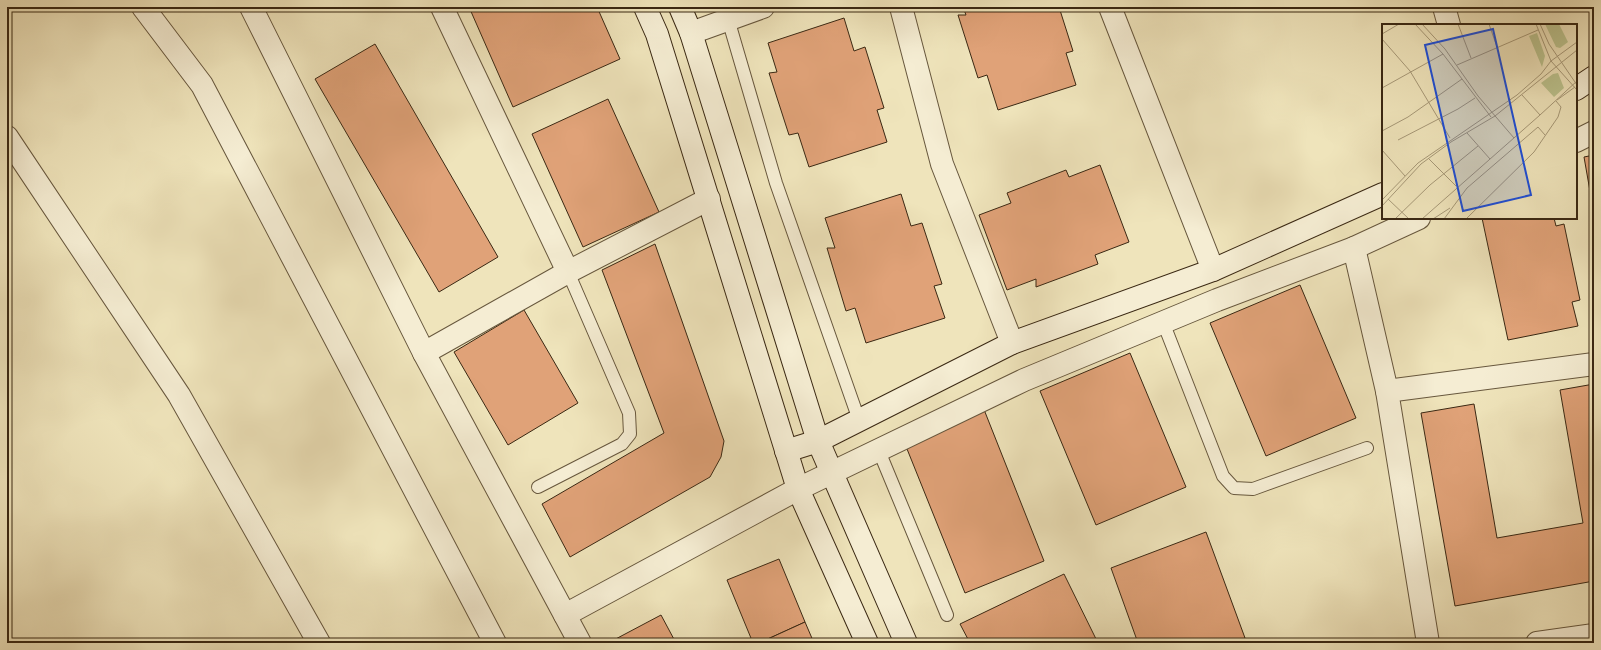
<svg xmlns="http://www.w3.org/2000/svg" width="1601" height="650" font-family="'IM FELL English',serif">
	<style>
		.building { fill: #e0a278; stroke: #3a2813 }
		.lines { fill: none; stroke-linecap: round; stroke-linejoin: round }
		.lane-casing { stroke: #67573d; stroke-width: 14 }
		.street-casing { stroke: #67573d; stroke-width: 24 }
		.secondary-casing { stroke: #3a2813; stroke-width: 24 }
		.lane { stroke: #f5edd3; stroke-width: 12 }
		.street { stroke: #f5edd3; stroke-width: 22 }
		.secondary { stroke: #f5edd3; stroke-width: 22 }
		.inset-road { fill: none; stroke: #a79978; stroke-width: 1 }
		.view { fill: #1d4ed8; fill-opacity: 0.15; stroke: #1d4ed8; stroke-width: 2 }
		.inset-edge { fill: none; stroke: #3a2813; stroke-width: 2 }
	</style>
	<rect width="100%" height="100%" fill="#efe4bb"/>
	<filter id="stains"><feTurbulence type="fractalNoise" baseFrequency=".005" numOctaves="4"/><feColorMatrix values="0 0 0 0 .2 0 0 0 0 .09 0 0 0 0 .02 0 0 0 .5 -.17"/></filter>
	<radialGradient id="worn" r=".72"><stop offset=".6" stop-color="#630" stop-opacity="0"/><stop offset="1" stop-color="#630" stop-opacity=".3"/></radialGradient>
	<g class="building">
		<polygon points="469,7 597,7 620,59 513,107"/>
		<polygon points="963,7 1059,7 1073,51 1066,53 1076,85 998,110 987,75 978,78 958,15 966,15"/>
		<polygon points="844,18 854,51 865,47 884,108 877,110 887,142 809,167 798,133 789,135 769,73 777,72 768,43"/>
		<polygon points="375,44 498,257 439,292 315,79"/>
		<polygon points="608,99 659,212 583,247 532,134"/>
		<polygon points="1594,155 1594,214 1584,157"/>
		<polygon points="1100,165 1129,242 1095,255 1098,264 1036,287 1036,279 1007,290 979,215 1011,203 1007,193 1066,170 1069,177"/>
		<polygon points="901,194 911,226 922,223 942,284 934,286 945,318 866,343 855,308 846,311 827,248 835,248 825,218"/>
		<polygon points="1482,218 1554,218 1556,226 1564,224 1580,300 1572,302 1578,326 1508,340"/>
		<polygon points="655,244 724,441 721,457 710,477 570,557 542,504 664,433 602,270"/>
		<polygon points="1300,285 1356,418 1266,456 1210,323"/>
		<polygon points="524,310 578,403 508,445 454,352"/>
		<polygon points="1130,353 1186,487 1096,525 1040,391"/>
		<polygon points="1594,384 1594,581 1455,606 1421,413 1474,404 1497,538 1583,523 1560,390"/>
		<polygon points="983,407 1044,561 965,593 903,439"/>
		<polygon points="1206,532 1245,638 1231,643 1138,643 1111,568"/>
		<polygon points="779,559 805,622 759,643 753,643 727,580"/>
		<polygon points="1064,574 1098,643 970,643 960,624"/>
		<polygon points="661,615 676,643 610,643 610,642"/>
		<polygon points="805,622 814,643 759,643"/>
	</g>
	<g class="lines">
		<g class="lane-casing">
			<g id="lane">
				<polyline points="728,19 776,183 859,420"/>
				<polyline points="1163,322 1223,476 1234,488 1253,489 1367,448"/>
				<polyline points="879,451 947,615"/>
				<polyline points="538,487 622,444 630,434 629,413 568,272"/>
			</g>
		</g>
		<g class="street-casing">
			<g id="street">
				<polyline points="143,7 202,85 495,643"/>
				<polyline points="251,7 424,353 580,643"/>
				<polyline points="442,7 568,272"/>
				<polyline points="901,7 942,164 1012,343"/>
				<polyline points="1110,7 1213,270"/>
				<polyline points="1444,7 1449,25"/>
				<polyline points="691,33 763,7"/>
				<polyline points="7,137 179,395 319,643"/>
				<polyline points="1576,141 1594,132"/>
				<polyline points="1354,248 1387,391 1428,643"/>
				<polyline points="424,353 568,272 709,199"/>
				<polyline points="1387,391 1594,364"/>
				<polyline points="565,615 798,489 1024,380 1217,300 1354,248 1419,218"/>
				<polyline points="1537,643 1594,635"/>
			</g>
		</g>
		<g class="secondary-casing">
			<g id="secondary">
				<polyline points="645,7 657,34 798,489 867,643"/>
				<polyline points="680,7 691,33 818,441 906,643"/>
				<polyline points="1576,89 1594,77"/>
				<polyline points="786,451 818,441 1012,343 1213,270 1383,194"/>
			</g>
		</g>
		<use href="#lane" class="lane"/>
		<use href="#street" class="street"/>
		<use href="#secondary" class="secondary"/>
	</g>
	<g transform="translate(1382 24)">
		<rect width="195" height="195" fill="#efe4bb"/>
		<path d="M163,0h14l9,18 -8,6 -4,-1zM155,9l8,23 -3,11 -13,-31zM176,49l6,15 -10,9 -13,-14 12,-9z" fill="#bcc38e"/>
		<path class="inset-road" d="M33,0l28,30 48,63M40,0l23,25 33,47 36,42M76,0l13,34M107,0l8,23M154,0l15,37 26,29M158,0l9,20 28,41M0,10l17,-10M0,15l28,32 40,67M75,41l81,-35M0,64l61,-34M175,76l18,-13M158,91l37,-34M0,107l26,-14 54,-38M85,109l23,26M16,116l60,-31 17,-11M0,126l23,26M47,135l27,27M6,175l21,20M0,176l36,-37 99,-68 24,-21 10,-13 26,-19M0,182l39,-42 30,-22 44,-26 82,-66M13,195l35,-34 48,-39M40,195l118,-104 -18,-20M51,195l17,-11M62,195l23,-31 71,-61 7,8M84,195l68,-67 24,-35 3,-10 -5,-6"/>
		<path class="view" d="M111,5l38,166 -68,16 -38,-166z"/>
		<rect width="195" height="195" class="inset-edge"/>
	</g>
	<rect width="1601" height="650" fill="none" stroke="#efe4bb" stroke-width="24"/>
	<rect x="8" y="8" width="1585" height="634" fill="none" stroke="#3a2813" stroke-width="2"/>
	<rect x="12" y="12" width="1577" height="626" fill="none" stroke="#3a2813"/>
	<rect width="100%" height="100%" filter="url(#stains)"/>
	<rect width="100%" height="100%" fill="url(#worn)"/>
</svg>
